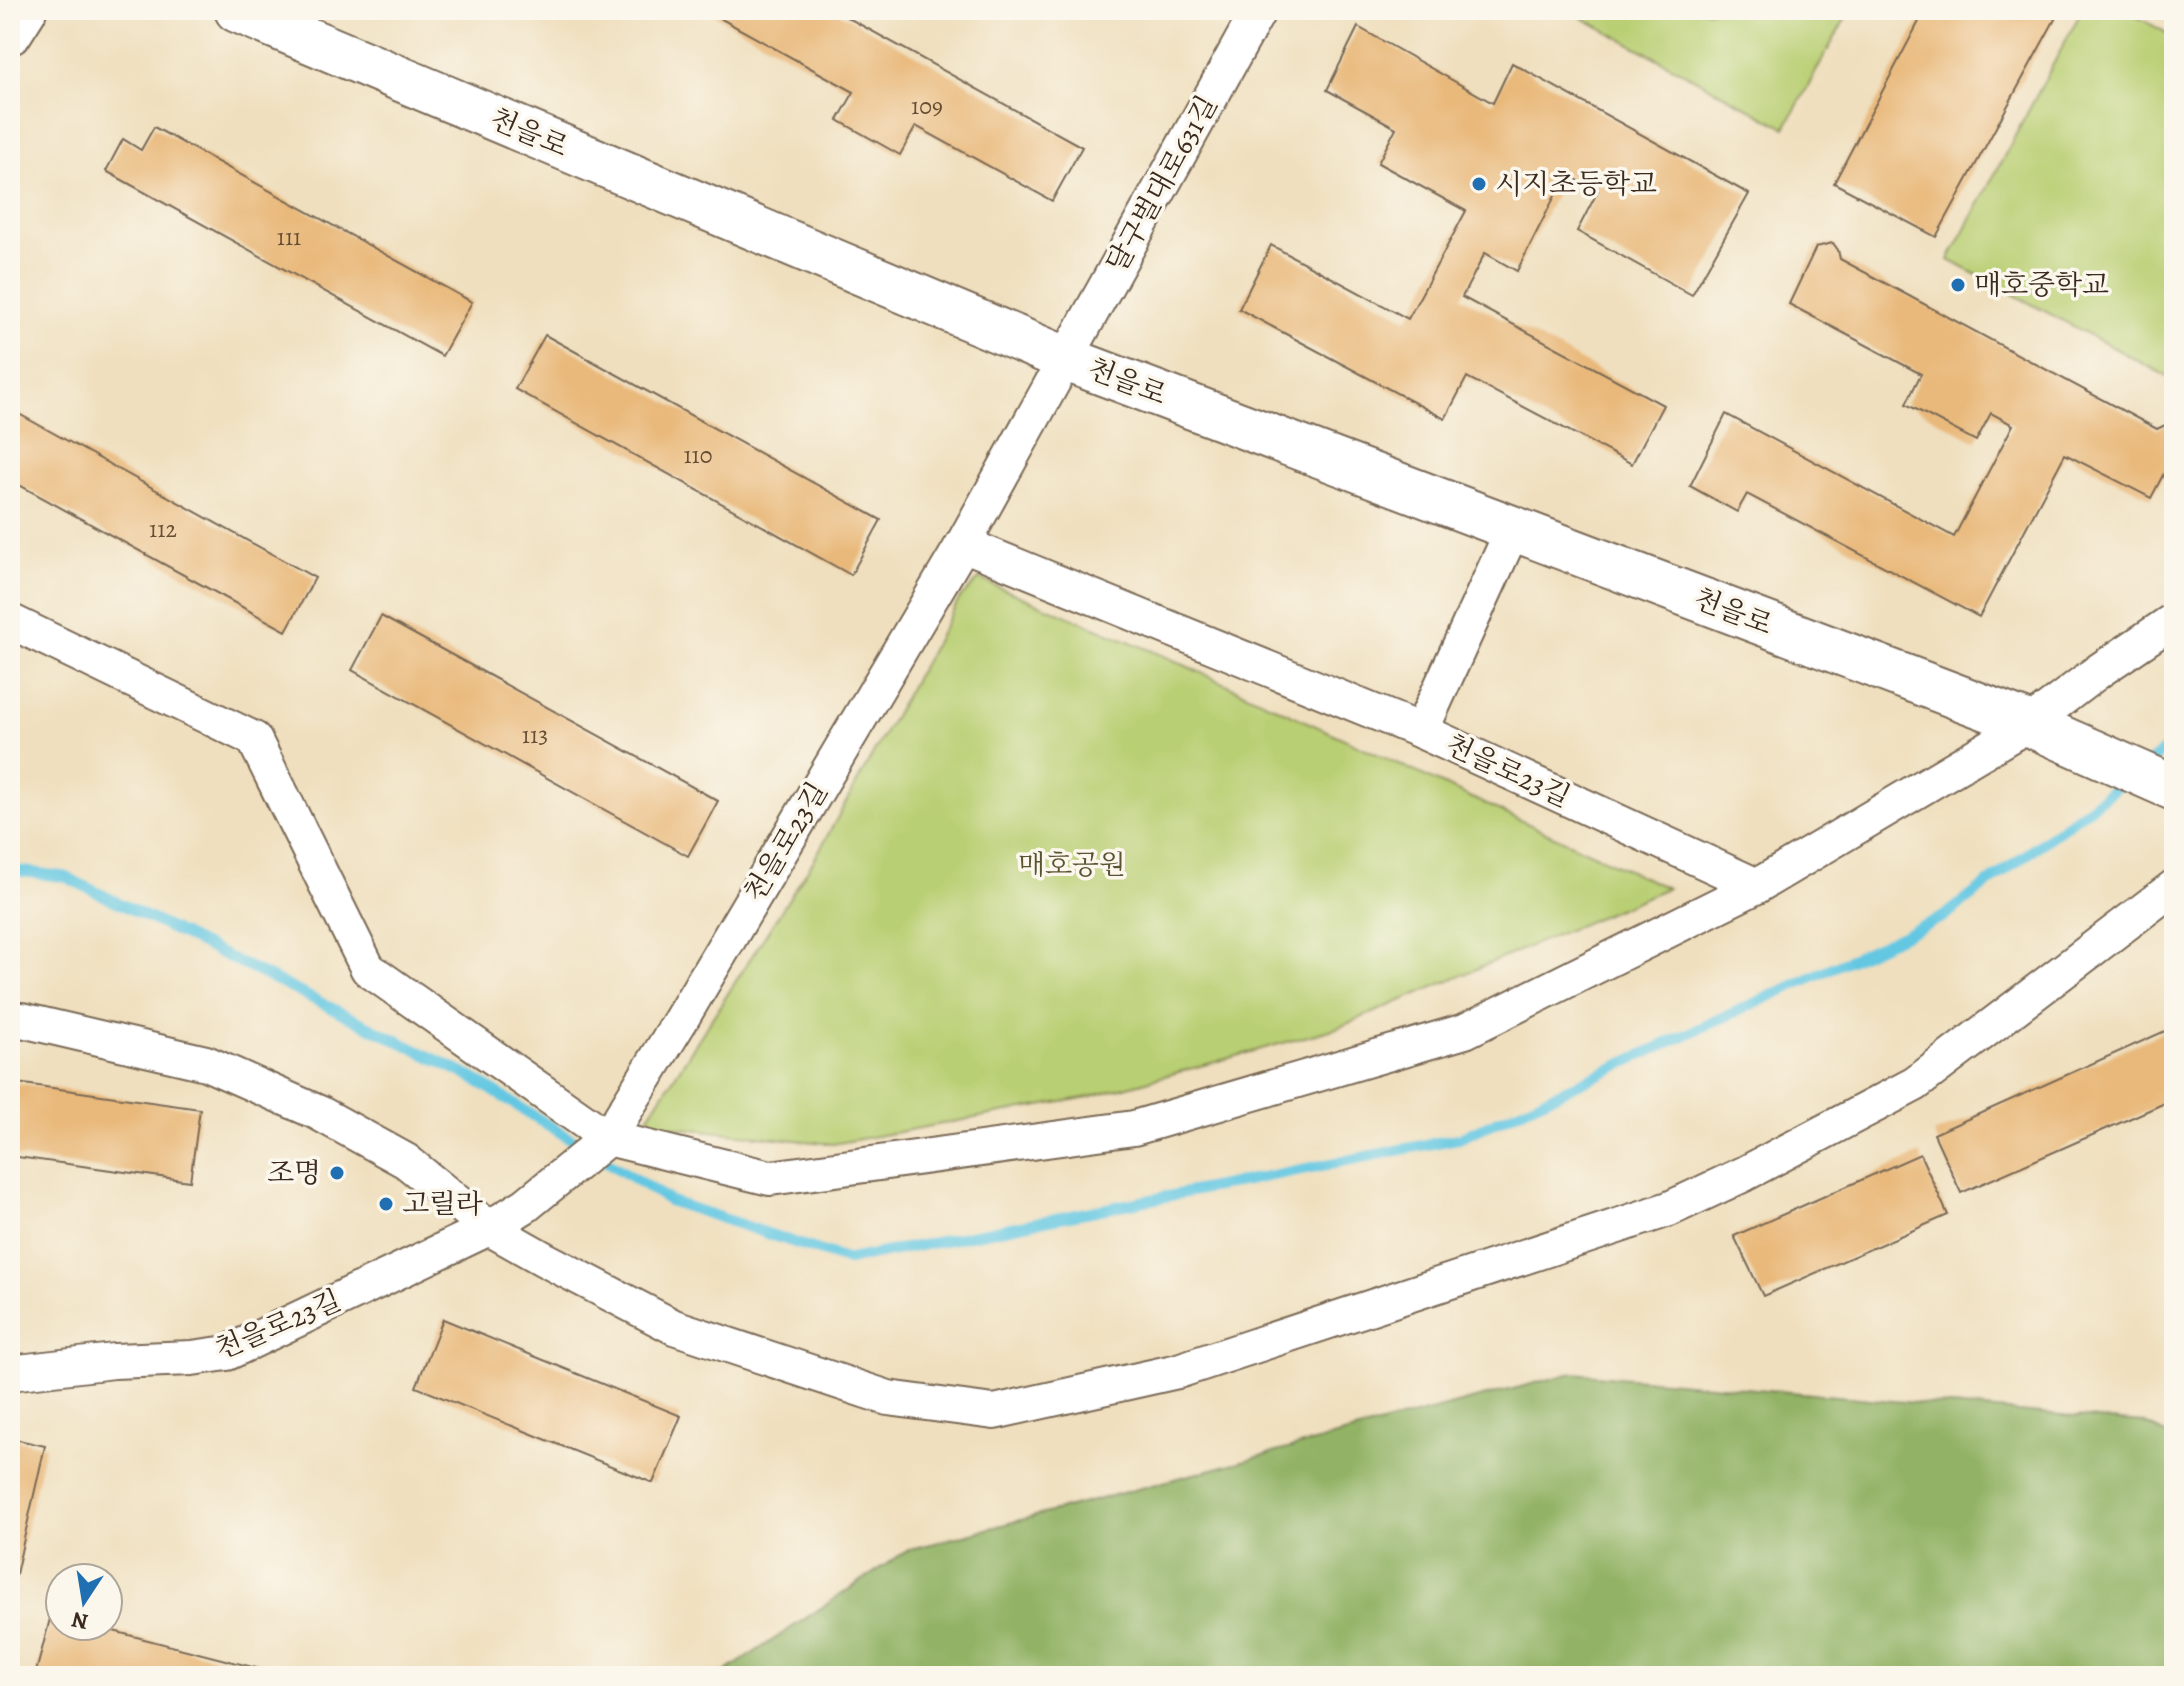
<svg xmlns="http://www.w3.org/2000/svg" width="2184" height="1686" font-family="Alegreya,'Noto Serif KR',serif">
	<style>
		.green { fill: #b9cf73; stroke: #7a7c48; stroke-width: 2 }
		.forest { fill: #92b265; stroke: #666e42; stroke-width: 2 }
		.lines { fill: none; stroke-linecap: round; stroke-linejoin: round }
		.stream { stroke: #64c7e2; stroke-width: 11 }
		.building { fill: #e9b97b }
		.street-casing { stroke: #7a6956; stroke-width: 38 }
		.secondary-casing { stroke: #7a6956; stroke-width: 48 }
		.street { stroke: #fff; stroke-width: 34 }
		.secondary { stroke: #fff; stroke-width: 44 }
		.poi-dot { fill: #1f6fb2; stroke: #fbf7ec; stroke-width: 3 }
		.labels { text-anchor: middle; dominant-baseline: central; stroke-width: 7; stroke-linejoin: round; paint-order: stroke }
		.number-label { font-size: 24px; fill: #664e35 }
		.street-label { font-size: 28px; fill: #3b2a1e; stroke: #fbf7ec }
		.poi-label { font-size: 28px; fill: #3b2a1e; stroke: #fbf7ec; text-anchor: start }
		.park-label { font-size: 28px; fill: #5a5333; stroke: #fbf7ec }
	</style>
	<rect width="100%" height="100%" fill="#fbf7ec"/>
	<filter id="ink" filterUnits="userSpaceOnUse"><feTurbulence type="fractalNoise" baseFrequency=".0125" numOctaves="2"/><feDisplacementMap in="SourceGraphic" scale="16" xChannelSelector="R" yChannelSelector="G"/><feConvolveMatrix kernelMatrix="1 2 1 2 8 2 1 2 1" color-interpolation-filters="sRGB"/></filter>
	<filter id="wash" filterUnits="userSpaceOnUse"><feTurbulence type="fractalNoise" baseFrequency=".006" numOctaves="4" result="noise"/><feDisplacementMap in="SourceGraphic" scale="32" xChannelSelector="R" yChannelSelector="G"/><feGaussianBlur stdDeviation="1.8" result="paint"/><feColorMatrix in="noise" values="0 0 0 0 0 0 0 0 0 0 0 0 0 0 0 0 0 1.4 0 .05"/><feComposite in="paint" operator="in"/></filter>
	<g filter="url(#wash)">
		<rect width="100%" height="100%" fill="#efdfbe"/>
		<g class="green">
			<polygon points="1568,10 1850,10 1785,128"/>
			<polygon points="2082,10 2125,10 2174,37 2174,380 1949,260"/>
			<polygon points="979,579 1169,658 1667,888 1337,1028 1089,1097 833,1144 644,1124 815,858 960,598"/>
		</g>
		<polygon class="forest" points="1573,1373 2143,1423 2174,1438 2174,1676 719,1676 908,1550"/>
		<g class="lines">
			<g class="stream">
				<polyline points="2146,765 2174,743"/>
				<polyline points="10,870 66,877 471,1077 670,1201 847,1260 1460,1138 1943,917 2126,780"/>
			</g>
		</g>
		<g id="blocks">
			<g class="building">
				<polygon points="719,10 834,10 1082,147 1052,201 916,126 900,155 838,120 854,92 716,16"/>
				<polygon points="1925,10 2060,10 1936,237 1834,183"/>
				<polygon points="1358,27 1493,103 1512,63 1749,194 1692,295 1577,231 1598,191 1566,174 1517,271 1485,253 1462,297 1663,405 1632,464 1467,377 1445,419 1239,309 1271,245 1408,319 1466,211 1378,163 1396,128 1327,90"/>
				<polygon points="154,127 472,302 442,356 106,171 123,139 141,150"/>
				<polygon points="1833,243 1838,250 1840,259 2157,429 2165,425 2174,425 2174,454 2151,498 2065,454 1979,617 1747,494 1737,512 1690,486 1726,414 1954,537 2013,425 1991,413 1976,441 1906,404 1921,374 1789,304 1816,247"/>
				<polygon points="545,335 881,520 851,575 515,389"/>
				<polygon points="10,409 315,578 286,631 10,480"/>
				<polygon points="381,616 718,801 688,856 352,670"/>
				<polygon points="2174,1027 2174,1099 1961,1193 1934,1134"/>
				<polygon points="10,1082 200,1109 190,1181 10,1156"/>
				<polygon points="1920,1154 1948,1215 1763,1296 1734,1236"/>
				<polygon points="443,1319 681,1416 653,1483 416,1387"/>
				<polygon points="10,1438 45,1446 11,1596 10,1596"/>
				<polygon points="51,1615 60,1617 60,1626 94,1626 287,1676 35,1676"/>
			</g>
		</g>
	</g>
	<g filter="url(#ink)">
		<use href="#blocks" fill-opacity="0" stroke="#7a6956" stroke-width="2"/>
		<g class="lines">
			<g class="street-casing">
				<g id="street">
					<polyline points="963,544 1421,731 1757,886"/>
					<polyline points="10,621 254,739 368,969 608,1138 770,1178 1134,1128 1465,1031 1757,886 2029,724 2100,670 2174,620"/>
					<polyline points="1421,731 1513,529"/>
					<polyline points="10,1021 22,1020 206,1063 319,1113 406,1161 489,1228 544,1259 674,1327 888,1398 994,1412 1178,1371 1669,1209 1744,1174 1915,1084 2174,887"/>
					<polyline points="10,1373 114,1361 192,1358 227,1353 489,1228 526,1205 608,1138 680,1021 963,544 1259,10"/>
				</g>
			</g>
			<g class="secondary-casing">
				<g id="secondary">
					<polyline points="237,10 1066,359 2029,724 2174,788"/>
					<polyline points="10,32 24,10"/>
				</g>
			</g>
			<use href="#street" class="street"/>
			<use href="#secondary" class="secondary"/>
		</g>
	</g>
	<g class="poi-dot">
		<circle cx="1479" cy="184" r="8"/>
		<circle cx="1958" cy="285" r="8"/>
		<circle cx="337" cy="1173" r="8"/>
		<circle cx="386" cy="1204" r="8"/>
	</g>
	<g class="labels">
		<g class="number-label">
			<text x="927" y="106">109</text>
			<text x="289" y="237">111</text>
			<text x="698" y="455">110</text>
			<text x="163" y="529">112</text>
			<text x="535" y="735">113</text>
		</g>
		<g class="street-label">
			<text transform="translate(529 133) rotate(23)">천을로</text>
			<text transform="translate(1162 184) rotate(-61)">달구벌대로631길</text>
			<text transform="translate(1127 382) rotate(21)">천을로</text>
			<text transform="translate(1733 612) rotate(21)">천을로</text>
			<text transform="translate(1508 771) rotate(25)">천을로23길</text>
			<text transform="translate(786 842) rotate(-59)">천을로23길</text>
			<text transform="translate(278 1325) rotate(-23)">천을로23길</text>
		</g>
		<g class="poi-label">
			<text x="1495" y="184">시지초등학교</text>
			<text x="1974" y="285">매호중학교</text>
			<text x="321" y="1173" text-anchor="end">조명</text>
			<text x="402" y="1204">고릴라</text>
		</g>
		<g class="park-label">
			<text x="1072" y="865">매호공원</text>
		</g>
	</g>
	<rect width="2184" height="1686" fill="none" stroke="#fbf7ec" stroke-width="40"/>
	<g transform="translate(84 1602) rotate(192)"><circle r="38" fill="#fbf7ec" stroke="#aea59a" stroke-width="2"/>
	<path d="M0-6L14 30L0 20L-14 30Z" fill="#1f6fb2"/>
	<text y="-12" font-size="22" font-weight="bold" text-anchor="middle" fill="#3b2a1e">N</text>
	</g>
</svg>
